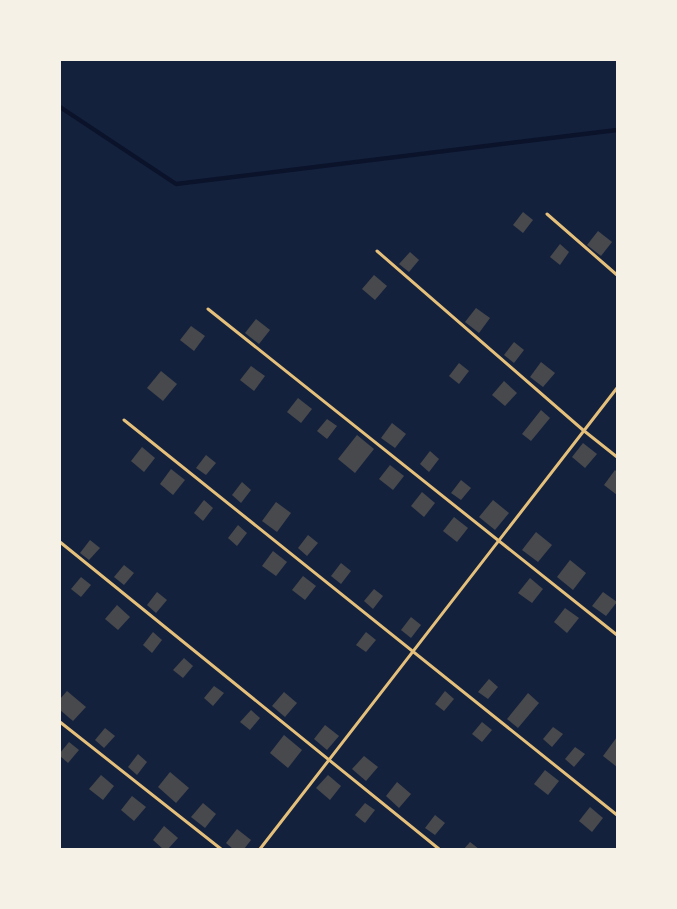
<svg xmlns="http://www.w3.org/2000/svg" width="677" height="909" font-family="'Fira Sans Condensed',sans-serif">
	<style>
		.lines { fill: none; stroke-linecap: round; stroke-linejoin: round }
		.stream { stroke: #0b132b; stroke-width: 4.5 }
		.building { fill: #48494c }
		.service { stroke: #e5c07b; stroke-width: 3 }
	</style>
	<rect width="100%" height="100%" fill="#14213d"/>
	<g class="lines">
		<polyline class="stream" points="60,107 176,184 617,130"/>
	</g>
	<g class="building">
		<polygon points="523,212 533,220 523,233 513,225"/>
		<polygon points="598,231 612,242 601,256 587,245"/>
		<polygon points="560,244 569,252 560,265 550,257"/>
		<polygon points="410,252 419,260 409,272 399,264"/>
		<polygon points="374,275 387,286 375,300 362,289"/>
		<polygon points="476,308 490,318 479,333 465,322"/>
		<polygon points="256,319 270,330 259,344 245,333"/>
		<polygon points="191,326 205,336 194,351 180,340"/>
		<polygon points="514,342 524,350 514,363 504,355"/>
		<polygon points="541,362 555,373 543,387 530,377"/>
		<polygon points="459,363 469,371 459,384 449,376"/>
		<polygon points="251,366 265,376 254,391 240,380"/>
		<polygon points="161,371 177,384 163,401 147,388"/>
		<polygon points="504,381 517,393 505,406 492,395"/>
		<polygon points="298,398 312,409 301,423 287,412"/>
		<polygon points="541,410 550,418 531,441 522,434"/>
		<polygon points="327,419 337,426 327,439 317,431"/>
		<polygon points="392,423 406,434 395,448 381,438"/>
		<polygon points="357,435 374,449 355,473 338,459"/>
		<polygon points="583,443 597,454 585,468 572,457"/>
		<polygon points="142,447 155,458 144,472 131,461"/>
		<polygon points="430,451 439,459 429,472 420,464"/>
		<polygon points="206,455 216,463 206,475 196,468"/>
		<polygon points="390,465 404,476 393,490 379,479"/>
		<polygon points="171,469 185,480 173,495 160,484"/>
		<polygon points="615,470 617,472 617,495 604,485"/>
		<polygon points="461,480 471,488 461,500 451,493"/>
		<polygon points="242,482 251,490 241,503 232,495"/>
		<polygon points="422,492 435,503 424,517 411,506"/>
		<polygon points="204,500 213,508 203,521 194,513"/>
		<polygon points="493,500 509,513 495,530 479,517"/>
		<polygon points="276,502 291,513 277,532 262,521"/>
		<polygon points="454,517 468,528 457,542 443,531"/>
		<polygon points="238,525 247,533 237,546 228,538"/>
		<polygon points="536,532 552,545 538,562 522,550"/>
		<polygon points="308,535 318,543 307,556 298,548"/>
		<polygon points="90,540 100,548 89,560 80,553"/>
		<polygon points="273,551 287,562 276,576 262,566"/>
		<polygon points="570,560 586,573 573,590 557,577"/>
		<polygon points="341,563 351,571 341,584 331,576"/>
		<polygon points="124,565 134,573 124,585 114,577"/>
		<polygon points="303,576 316,586 305,600 292,590"/>
		<polygon points="81,577 91,585 81,597 71,589"/>
		<polygon points="530,578 543,589 532,603 518,593"/>
		<polygon points="374,589 383,596 373,609 364,601"/>
		<polygon points="157,592 167,600 156,613 147,605"/>
		<polygon points="603,592 617,602 606,616 592,606"/>
		<polygon points="117,605 130,617 118,630 105,619"/>
		<polygon points="565,608 579,618 567,633 554,622"/>
		<polygon points="411,617 421,625 411,638 401,630"/>
		<polygon points="153,632 162,640 152,653 143,645"/>
		<polygon points="366,632 376,640 366,652 356,645"/>
		<polygon points="184,658 193,666 183,678 173,670"/>
		<polygon points="489,679 498,687 488,699 478,692"/>
		<polygon points="214,686 224,693 213,706 204,698"/>
		<polygon points="67,691 86,707 73,721 60,710 60,699"/>
		<polygon points="445,691 454,699 444,711 435,704"/>
		<polygon points="284,692 297,703 285,717 272,706"/>
		<polygon points="528,693 539,703 518,728 507,719"/>
		<polygon points="251,710 260,718 250,730 240,722"/>
		<polygon points="482,722 492,730 482,742 472,734"/>
		<polygon points="325,725 339,736 327,750 314,739"/>
		<polygon points="553,727 563,734 552,747 543,739"/>
		<polygon points="105,728 115,736 104,748 95,740"/>
		<polygon points="284,735 302,750 288,768 270,753"/>
		<polygon points="617,737 617,767 603,756"/>
		<polygon points="69,742 79,750 68,763 60,756 60,753"/>
		<polygon points="575,747 585,754 574,767 565,759"/>
		<polygon points="138,754 147,762 137,775 128,767"/>
		<polygon points="364,756 378,767 366,781 352,769"/>
		<polygon points="545,770 559,781 548,795 534,784"/>
		<polygon points="170,772 189,788 176,803 158,787"/>
		<polygon points="101,775 114,786 103,800 89,789"/>
		<polygon points="328,775 341,786 330,800 316,788"/>
		<polygon points="397,782 411,794 399,808 386,796"/>
		<polygon points="132,796 146,807 134,821 121,810"/>
		<polygon points="203,803 216,814 205,828 191,817"/>
		<polygon points="365,803 375,810 365,823 355,815"/>
		<polygon points="590,807 603,818 592,832 579,821"/>
		<polygon points="435,815 445,823 435,835 425,828"/>
		<polygon points="164,826 178,838 168,849 163,849 153,840"/>
		<polygon points="237,829 251,840 244,849 233,849 226,843"/>
		<polygon points="470,842 479,849 464,849"/>
	</g>
	<g class="lines">
		<g class="service">
			<polyline points="547,214 617,275"/>
			<polyline points="377,251 583,430 617,457"/>
			<polyline points="208,309 617,635"/>
			<polyline points="124,420 617,815"/>
			<polyline points="60,542 439,849"/>
			<polyline points="60,722 221,849"/>
			<polyline points="260,849 617,388"/>
		</g>
	</g>
	<rect width="677" height="909" fill="none" stroke="#f6f1e7" stroke-width="122"/>
</svg>
